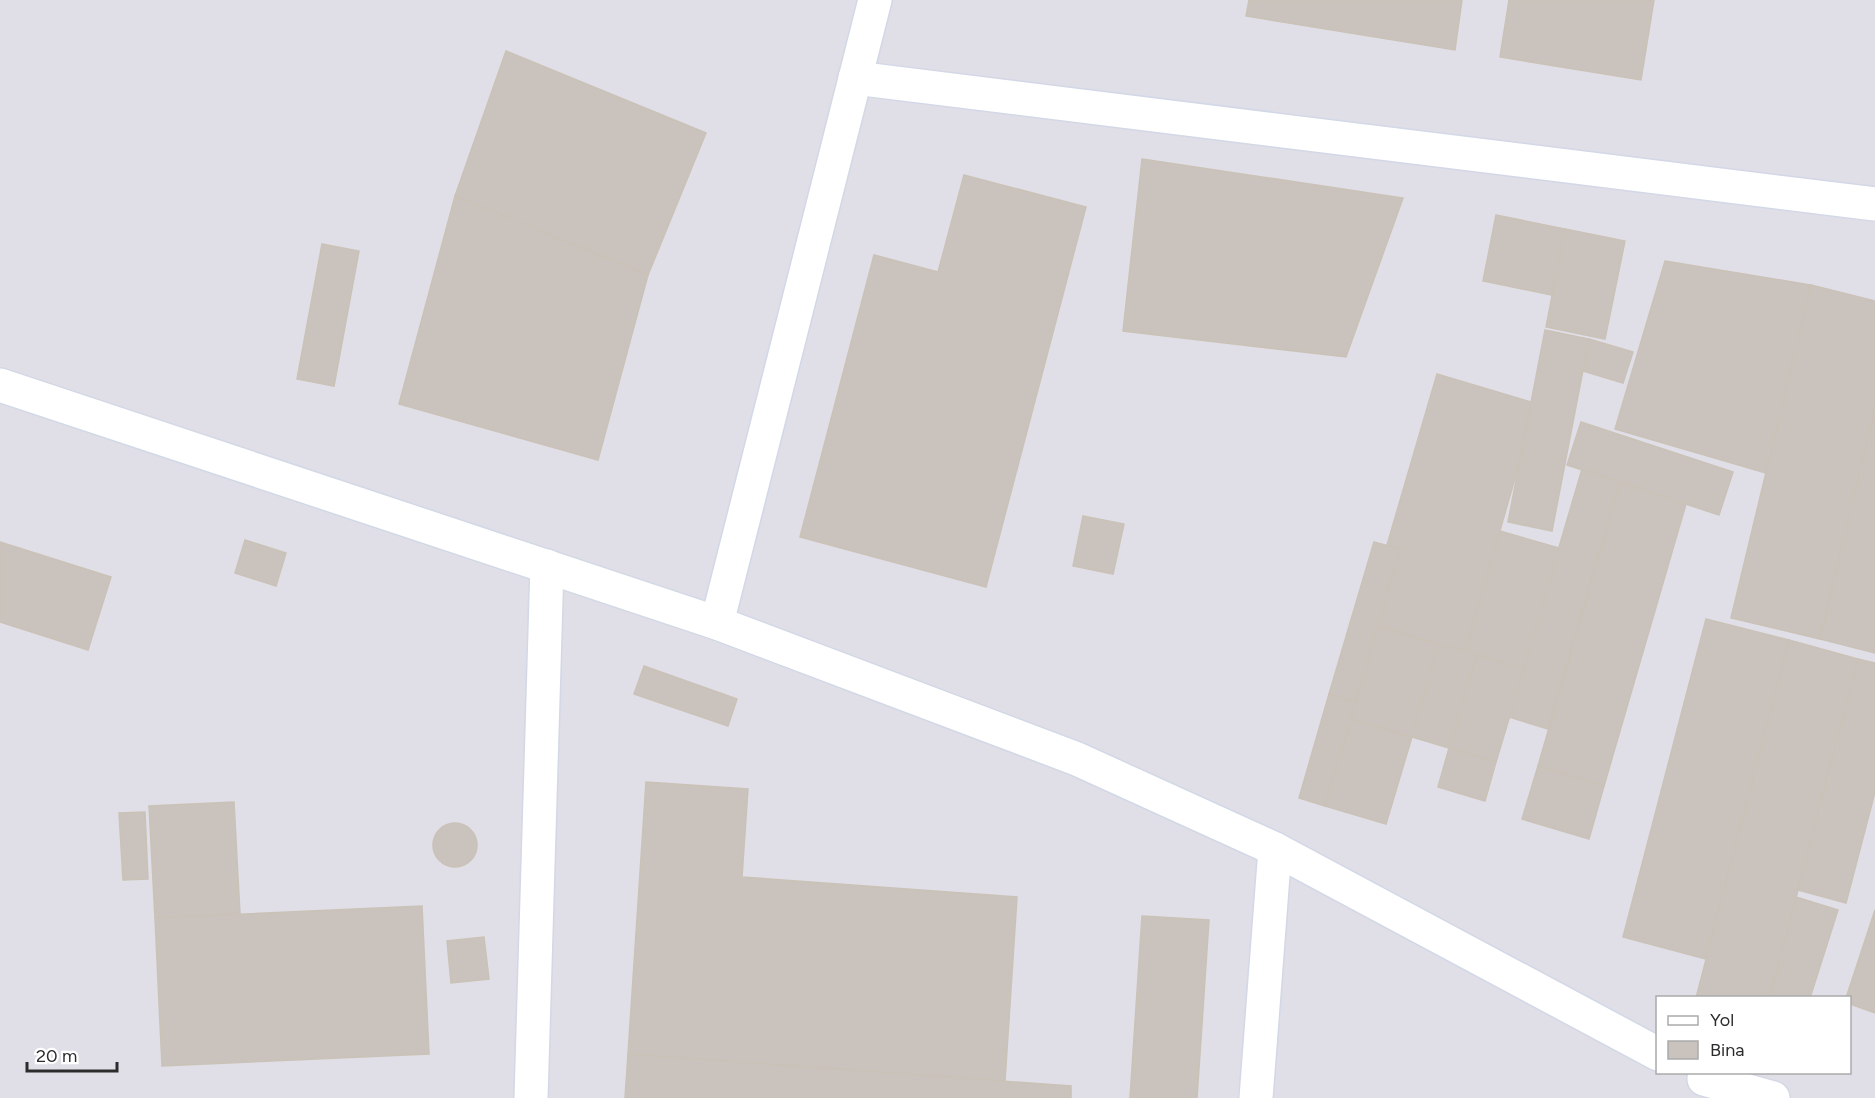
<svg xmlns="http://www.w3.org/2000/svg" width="1875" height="1098" font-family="Figtree,sans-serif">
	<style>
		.industrial { fill: #e0dee7; fill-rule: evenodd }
		.building { fill: #cac3bd; stroke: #cac2b7; stroke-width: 1.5 }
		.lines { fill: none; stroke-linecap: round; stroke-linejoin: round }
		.minor-casing { stroke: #d2d8e6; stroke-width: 36 }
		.minor { stroke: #fff; stroke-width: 33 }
	</style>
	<rect width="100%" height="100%" fill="#efe6dd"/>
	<path class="industrial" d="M0,0h1875v1098h-1875zM1658,998h192v74h-192z"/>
	<g class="building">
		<polygon points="1249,0 1462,0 1455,50 1246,16"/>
		<polygon points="1509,0 1654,0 1641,80 1500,57"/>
		<polygon points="506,51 706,133 648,275 455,196"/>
		<polygon points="1142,159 1403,198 1346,357 1123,331"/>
		<polygon points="964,175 1086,207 986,587 800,537 874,255 938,272"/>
		<polygon points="455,196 648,275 598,460 399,404"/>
		<polygon points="1496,215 1565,229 1552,295 1483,281"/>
		<polygon points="1565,229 1625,241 1605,339 1546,327"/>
		<polygon points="322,244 359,251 334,386 297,379"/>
		<polygon points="1665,261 1811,285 1766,473 1615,429"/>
		<polygon points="1811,285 1875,301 1875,408 1820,639 1731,618"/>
		<polygon points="1545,330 1589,339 1552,531 1508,522"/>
		<polygon points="1589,339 1633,352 1623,383 1583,371"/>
		<polygon points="1437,374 1531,402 1518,468 1465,652 1378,626 1400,549 1387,545"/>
		<polygon points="1875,408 1875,653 1820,639"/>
		<polygon points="1581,422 1733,472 1719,515 1567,465"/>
		<polygon points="1582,469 1620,482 1548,729 1509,717"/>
		<polygon points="1620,482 1686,504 1604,786 1538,766"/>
		<polygon points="1083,516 1124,524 1113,574 1073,566"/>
		<polygon points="1500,531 1559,548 1524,669 1465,652"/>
		<polygon points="245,540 286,553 276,586 235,573"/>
		<polygon points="0,542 111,577 88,650 0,622"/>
		<polygon points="1374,542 1400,549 1356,702 1329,694"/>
		<polygon points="1706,619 1789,640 1706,959 1623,937"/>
		<polygon points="1378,626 1438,644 1412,737 1351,719"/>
		<polygon points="1789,640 1858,659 1770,998 1696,998"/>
		<polygon points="1438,644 1477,655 1449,748 1412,737"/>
		<polygon points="1477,655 1524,669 1496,762 1449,748"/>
		<polygon points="1858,659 1875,663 1875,792 1846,903 1798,890"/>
		<polygon points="644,666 737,699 728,726 634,694"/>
		<polygon points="1329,694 1356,702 1325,806 1299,798"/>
		<polygon points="1351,719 1412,737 1386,824 1325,806"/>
		<polygon points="1449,748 1496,762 1485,801 1438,787"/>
		<polygon points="1538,766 1604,786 1589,839 1522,819"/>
		<polygon points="646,782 748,789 742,877 1017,897 1005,1081 628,1054"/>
		<polygon points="234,802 240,914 155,918 149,806"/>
		<polygon points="145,812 148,879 123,880 119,813"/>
		<circle cx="455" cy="845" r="22"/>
		<polygon points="1796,897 1838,910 1810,998 1770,998"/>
		<polygon points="422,906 429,1054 162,1066 155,918"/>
		<polygon points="1875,910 1875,1013 1850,1004 1850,998 1846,998"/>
		<polygon points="1142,916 1209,920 1197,1098 1130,1098"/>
		<polygon points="484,937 489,979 451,983 447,941"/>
		<polygon points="628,1054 1071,1086 1071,1098 625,1098"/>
	</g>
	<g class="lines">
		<g class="minor-casing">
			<g id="minor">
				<polyline points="855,78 1875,204"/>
				<polyline points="0,385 717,623 1077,759 1275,849 1658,1054"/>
				<polyline points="717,623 875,0"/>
				<polyline points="1704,1079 1773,1098"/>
				<polyline points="531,1098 547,566"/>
				<polyline points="1256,1098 1275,849"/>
			</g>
		</g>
		<use href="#minor" class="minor"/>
	</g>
	<rect x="1656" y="996" width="195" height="78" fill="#ffffff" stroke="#ababab" stroke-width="1.5"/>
	<rect x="1668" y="1016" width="30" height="9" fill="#ffffff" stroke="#ababab" stroke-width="1.5"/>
	<text x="1710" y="1026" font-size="18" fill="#2c2c2c">Yol</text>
	<rect x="1668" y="1041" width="30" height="18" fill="#cac3bd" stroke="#ababab" stroke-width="1.5"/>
	<text x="1710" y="1056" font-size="18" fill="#2c2c2c">Bina</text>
	<path d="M27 1062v9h90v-9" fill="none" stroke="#2c2c2c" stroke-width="3"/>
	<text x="36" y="1062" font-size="18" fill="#2c2c2c" stroke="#ffffff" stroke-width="4.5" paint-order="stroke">20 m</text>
</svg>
